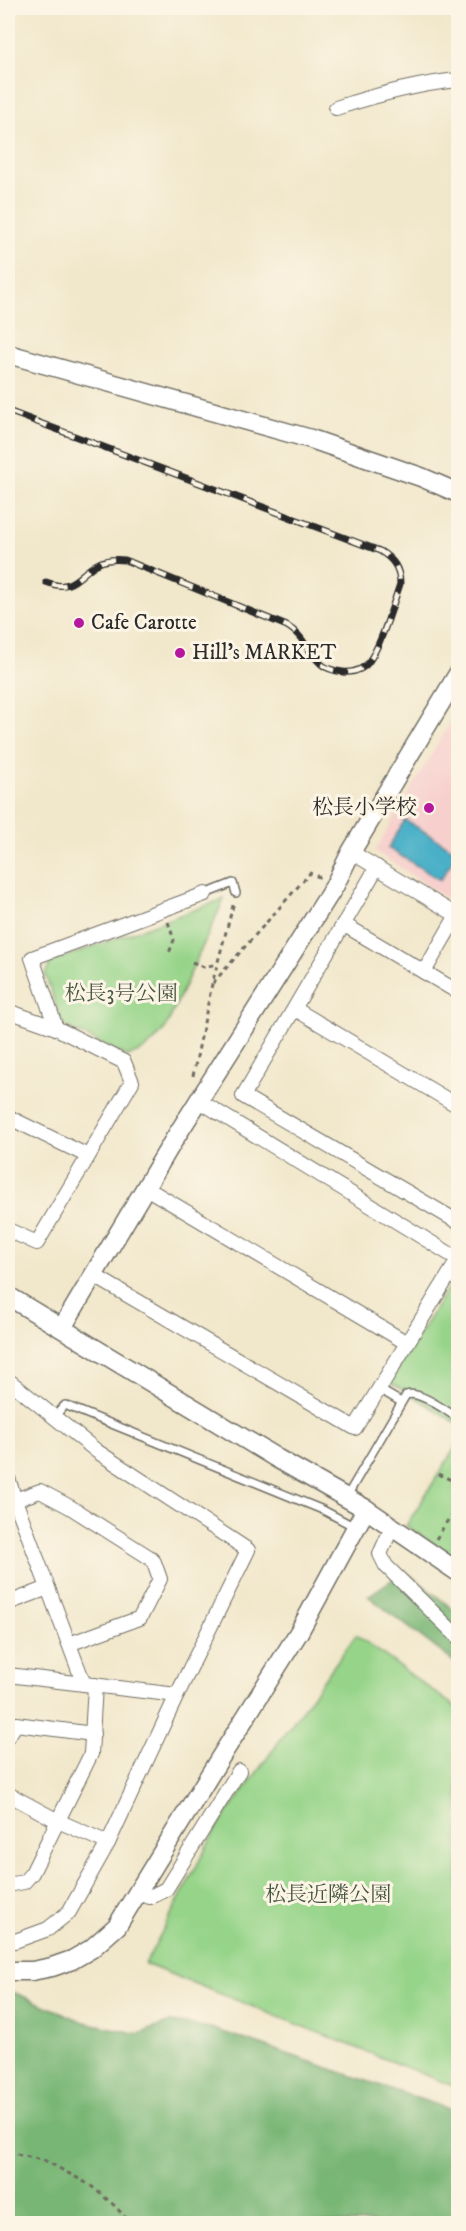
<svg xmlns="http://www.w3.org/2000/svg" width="466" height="2231" font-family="'IM FELL DW Pica','Noto Serif JP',serif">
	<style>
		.built { fill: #f7d0ce }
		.green { fill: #96d489; stroke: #60805a; stroke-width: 1.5 }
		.forest { fill: #78b675; stroke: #527050; stroke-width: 1.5 }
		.water { fill: #49b0c8; stroke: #3a6e7a; stroke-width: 1.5 }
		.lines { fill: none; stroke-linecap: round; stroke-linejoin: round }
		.service-casing { stroke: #706d63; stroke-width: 10 }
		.minor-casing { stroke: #706d63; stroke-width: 16 }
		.tertiary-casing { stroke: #706d63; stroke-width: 21 }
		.path { stroke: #706d63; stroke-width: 3; stroke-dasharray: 4.5 4.5; stroke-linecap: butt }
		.service { stroke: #fff; stroke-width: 7 }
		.minor { stroke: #fff; stroke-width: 14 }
		.tertiary { stroke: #fff; stroke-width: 18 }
		.rail-casing { stroke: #2b2b2b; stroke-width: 7 }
		.rail { stroke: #fcf5e5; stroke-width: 4.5; stroke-dasharray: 14; stroke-linecap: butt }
		.poi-dot { fill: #b5179e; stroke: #fcf5e5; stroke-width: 2 }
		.labels { text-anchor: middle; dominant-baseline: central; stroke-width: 6; stroke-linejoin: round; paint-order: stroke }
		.poi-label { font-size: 21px; fill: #2b2b2b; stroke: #fcf5e5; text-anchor: start }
		.park-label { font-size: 21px; fill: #465542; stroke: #fcf5e5 }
	</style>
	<rect width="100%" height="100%" fill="#fcf5e5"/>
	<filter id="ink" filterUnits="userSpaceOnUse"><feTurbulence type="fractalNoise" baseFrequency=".0167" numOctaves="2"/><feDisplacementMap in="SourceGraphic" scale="12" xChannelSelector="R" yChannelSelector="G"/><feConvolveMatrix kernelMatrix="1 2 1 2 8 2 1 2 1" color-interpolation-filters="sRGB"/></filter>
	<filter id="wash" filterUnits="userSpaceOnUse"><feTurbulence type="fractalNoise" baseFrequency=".008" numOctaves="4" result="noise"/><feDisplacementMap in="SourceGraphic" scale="24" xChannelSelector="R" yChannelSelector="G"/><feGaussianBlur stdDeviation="1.35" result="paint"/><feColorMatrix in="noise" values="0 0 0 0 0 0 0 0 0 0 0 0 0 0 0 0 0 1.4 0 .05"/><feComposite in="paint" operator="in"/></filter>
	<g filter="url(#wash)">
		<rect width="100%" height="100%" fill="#f1e7cb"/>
		<polygon class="built" points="458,709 458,906 375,851"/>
		<g class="green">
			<path d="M224,899l-58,128c-11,14 -22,27 -40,29l-63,-31 -18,-51 6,-12z"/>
			<polygon points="458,1271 458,1424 390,1382"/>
			<polygon points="458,1443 458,1551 455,1557 406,1526"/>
			<polygon points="356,1635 458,1709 458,2088 145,1964 216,1829"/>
		</g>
		<g class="forest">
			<polygon points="405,1571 458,1613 458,1665 368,1596"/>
			<polygon points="8,1990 84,2022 139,2034 171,2022 211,2028 458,2112 458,2223 8,2223"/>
		</g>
		<polygon class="water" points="405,820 458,852 440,880 388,848"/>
	</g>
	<g filter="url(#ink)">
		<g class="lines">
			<g class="service-casing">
				<g id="service">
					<polyline points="205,894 233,883 236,893"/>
					<polyline points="379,1389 401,1402"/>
					<polyline points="54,1417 65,1405 323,1510 355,1527"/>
					<path d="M347,1496l59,-101c13,-5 40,16 52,23"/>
				</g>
			</g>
			<g class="minor-casing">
				<g id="minor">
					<path d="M336,108c40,-13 81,-24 122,-28"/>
					<polyline points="351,852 458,916"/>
					<polyline points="377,867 243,1096 458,1222"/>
					<polyline points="343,924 458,992"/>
					<polyline points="424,972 457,915"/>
					<polyline points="295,1009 458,1106"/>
					<polyline points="8,1011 56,1028 124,1062 132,1082 37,1243 8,1230"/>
					<polyline points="56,1028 32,958 205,894"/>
					<polyline points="198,1100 458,1259"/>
					<polyline points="8,1117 88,1156"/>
					<polyline points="146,1188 407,1343"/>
					<polyline points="93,1275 355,1428 458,1260"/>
					<polyline points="8,1380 98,1452 248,1550 177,1695 108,1843 69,1912 48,1929 15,1941 8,1940"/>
					<polyline points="8,1478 15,1500 8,1502"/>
					<polyline points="392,1527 380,1554 386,1566 458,1637"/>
					<polyline points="8,1603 48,1588"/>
					<polyline points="69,1644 140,1618 160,1579 154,1562 149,1557 70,1507 40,1491 15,1500 84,1684"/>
					<polyline points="8,1675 177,1695"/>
					<polyline points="8,1736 16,1724 93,1734"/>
					<polyline points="8,1794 58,1821 108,1843"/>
					<polyline points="8,1885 24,1882 32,1873 91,1754 95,1685"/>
					<polyline points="137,1893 150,1897 166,1889 239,1771"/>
				</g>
			</g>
			<g class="tertiary-casing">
				<g id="tertiary">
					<polyline points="8,354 311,439 421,477 458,493"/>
					<polyline points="8,1296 278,1459 366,1509 458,1572"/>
					<polyline points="62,1328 175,1138 334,887 351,852 458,674"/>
					<polyline points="8,1971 32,1971 52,1967 72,1960 91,1949 117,1926 220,1758 299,1632 366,1509"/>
				</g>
			</g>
			<g class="path">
				<polyline points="168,922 174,940 169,953"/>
				<polyline points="192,962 204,967 217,964"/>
				<polyline points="213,983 310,873 321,878"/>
				<polyline points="193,1076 212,984 234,902"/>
				<polyline points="438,1474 458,1483"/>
				<polyline points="436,1539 458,1504"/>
				<polyline points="8,2152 46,2161 90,2185 115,2206 131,2224"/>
			</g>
			<use href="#service" class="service"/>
			<use href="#minor" class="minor"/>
			<use href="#tertiary" class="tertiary"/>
			<g class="rail-casing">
				<path id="rail" d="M8,411l372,140c13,8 20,17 20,33 -7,20 -21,69 -35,82 -6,5 -15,7 -22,6 -9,-1 -16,-3 -22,-8 -14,-13 -17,-28 -34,-38l-162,-66c-10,-1 -19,-1 -28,4 -20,11 -24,29 -51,18"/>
			</g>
			<use href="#rail" class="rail"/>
		</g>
	</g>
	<g class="poi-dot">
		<circle cx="79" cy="623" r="6"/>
		<circle cx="180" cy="653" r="6"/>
		<circle cx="429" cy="808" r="6"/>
	</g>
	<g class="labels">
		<g class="poi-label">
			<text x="91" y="623">Cafe Carotte</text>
			<text x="192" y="653">Hill’s MARKET</text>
			<text x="417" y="808" text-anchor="end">松長小学校</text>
		</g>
		<g class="park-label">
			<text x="121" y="994">松長3号公園</text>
			<text x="328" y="1895">松長近隣公園</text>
		</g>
	</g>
	<rect width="466" height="2231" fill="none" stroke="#fcf5e5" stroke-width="30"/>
</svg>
